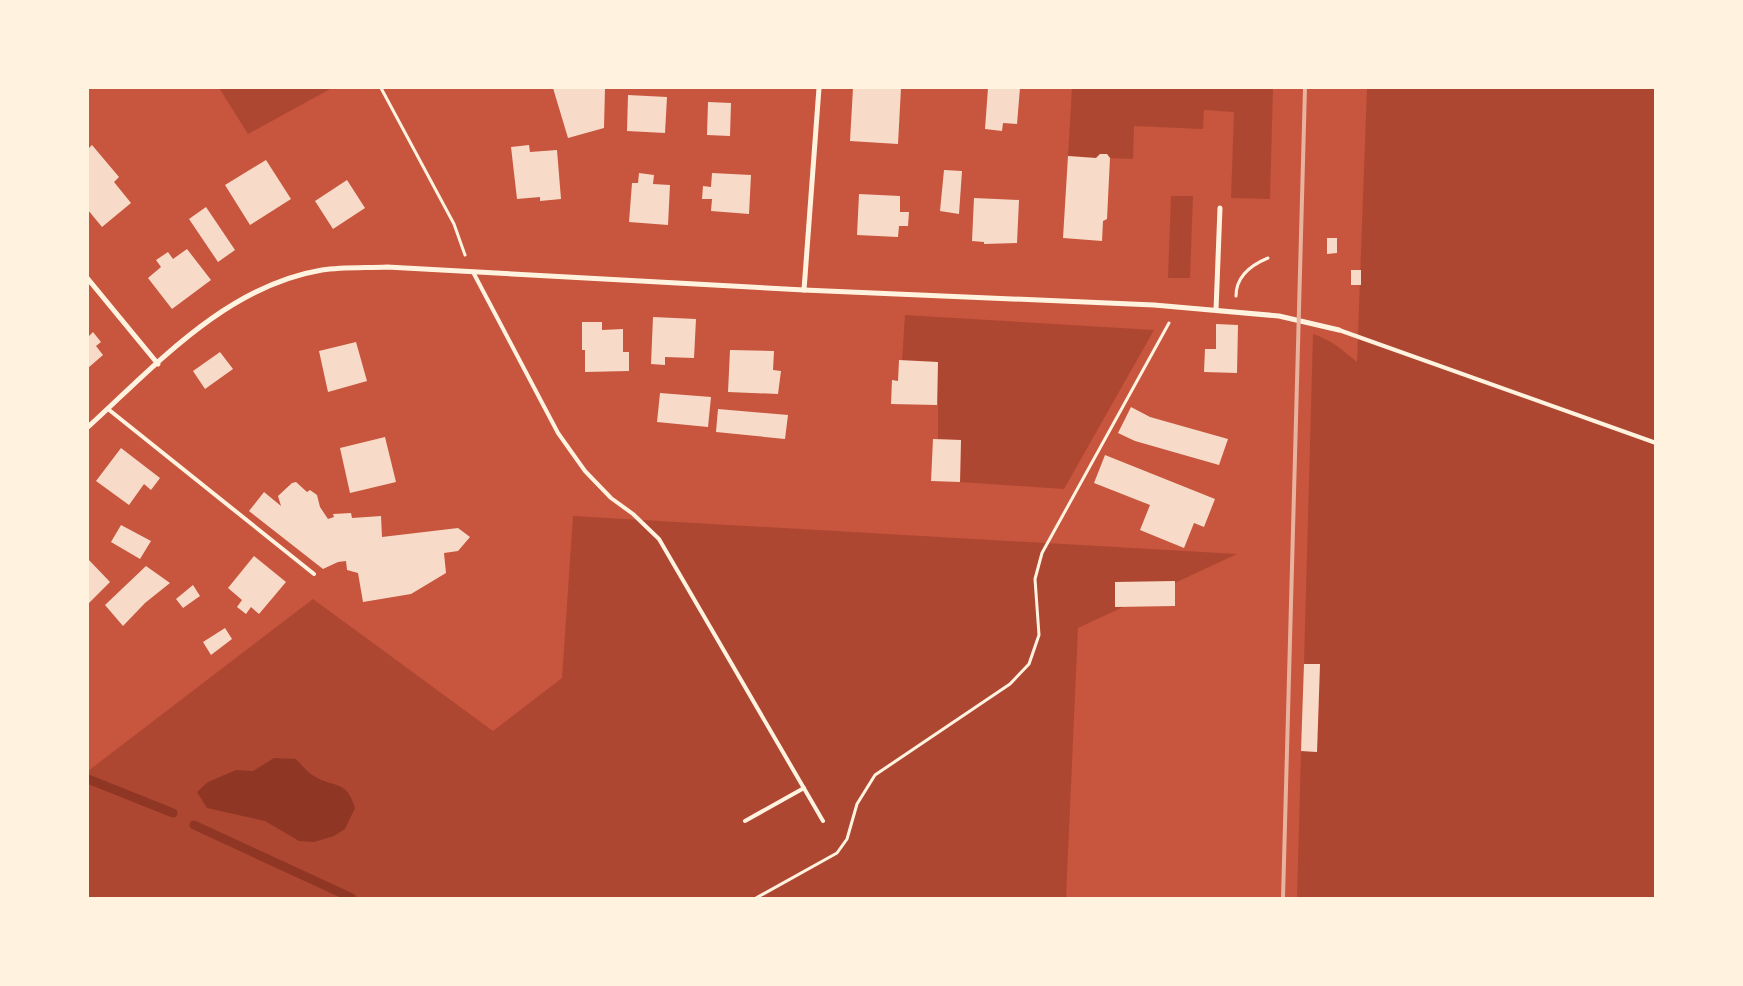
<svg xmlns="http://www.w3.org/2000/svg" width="1743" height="986" font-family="'Golos Text',sans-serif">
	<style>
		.green { fill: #ae4732 }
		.water { fill: #8f3625 }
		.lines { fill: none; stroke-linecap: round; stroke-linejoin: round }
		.stream { stroke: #8f3625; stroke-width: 9 }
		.building { fill: #f7dbc8 }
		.path { stroke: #fff3e0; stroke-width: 3 }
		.service { stroke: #fff3e0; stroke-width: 4 }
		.minor { stroke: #fff3e0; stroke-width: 5 }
		.rail { stroke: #e9b49f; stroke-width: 4 }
	</style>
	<rect width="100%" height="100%" fill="#c8553d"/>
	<g class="green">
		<polygon points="219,88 332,88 248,134"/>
		<polygon points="1072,88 1273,88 1270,199 1231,198 1234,112 1204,110 1203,129 1134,126 1133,159 1110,158 1107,154 1100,154 1096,158 1068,156"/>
		<path d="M1367,88h288v810h-358l4,-147 16,1 3,-88h-16l9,-330c19,6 29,16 44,28z"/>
		<polygon points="1171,196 1193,196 1190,278 1168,278"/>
		<polygon points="905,315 1154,330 1064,489 960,482 961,440 938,439 938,362 902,361"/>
		<polygon points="573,516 1237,554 1078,628 1066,898 88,898 88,771 313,599 493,731 562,678"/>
	</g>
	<path class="water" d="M274,758l22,1c6,6 11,13 18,17 22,13 32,3 41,32l-10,21 -11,7 -20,6 -15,-1 -34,-20 -58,-13 -10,-16 11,-10 28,-12 17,1z"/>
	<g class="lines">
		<g class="stream">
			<polyline points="88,779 173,813"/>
			<polyline points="194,825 352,898"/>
		</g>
	</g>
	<g class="building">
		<polygon points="553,88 605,88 604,128 568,138"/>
		<polygon points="853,88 901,88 898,144 850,141"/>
		<polygon points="988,88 1020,88 1017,124 1003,123 1002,131 985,129"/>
		<polygon points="628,95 667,97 665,133 627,131"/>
		<polygon points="708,102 731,103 730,136 707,135"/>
		<polygon points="92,145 119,177 114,182 131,203 102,227 88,210 88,149"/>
		<polygon points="529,145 530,152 557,150 561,199 540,201 540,197 517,199 511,147"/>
		<polygon points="1100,154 1107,154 1110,158 1107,219 1103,221 1102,241 1063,238 1068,156 1096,158"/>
		<polygon points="266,160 291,199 250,225 225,185"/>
		<polygon points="944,170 962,171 959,214 940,211"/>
		<polygon points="639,173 654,175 653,184 670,185 668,225 629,222 632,183 638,183"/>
		<polygon points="712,173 751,175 749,214 711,211 712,199 702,199 703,186 711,187"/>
		<polygon points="347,180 365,208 333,229 315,201"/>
		<polygon points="859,194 900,196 900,212 909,212 908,226 899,226 898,237 857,235"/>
		<polygon points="974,198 1019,200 1017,243 984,244 984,242 972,241"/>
		<polygon points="206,207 235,250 218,262 189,219"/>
		<polygon points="1327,238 1337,238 1337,253 1327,254"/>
		<polygon points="187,249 211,280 172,309 148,278 161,267 156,260 168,252 173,259"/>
		<rect x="1351" y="270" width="10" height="15"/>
		<polygon points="653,317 696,319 694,358 665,357 665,365 651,364"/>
		<polygon points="582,322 602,322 602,330 623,329 623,352 629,352 629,371 585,372 585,350 582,350"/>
		<polygon points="1216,324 1238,325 1237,373 1204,372 1205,349 1216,349"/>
		<polygon points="93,332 101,342 96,346 103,355 88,368 88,337"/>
		<polygon points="356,342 367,381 328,392 319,351"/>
		<polygon points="730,350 774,351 773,370 781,371 778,394 728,392"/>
		<polygon points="220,352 233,369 205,389 193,371"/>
		<polygon points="899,360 938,362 937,405 891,404 892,380 898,381"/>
		<polygon points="660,393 711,397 708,427 657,422"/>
		<polygon points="1131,407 1150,417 1228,439 1219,465 1135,441 1118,433"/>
		<polygon points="718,409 788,415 785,439 716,432"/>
		<polygon points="385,437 396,482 350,493 340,448"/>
		<polygon points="933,439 961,440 960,482 931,481"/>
		<polygon points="121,448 160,478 151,490 144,484 129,505 96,481"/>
		<polygon points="1105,455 1215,499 1204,527 1194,523 1184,548 1140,530 1150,505 1094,483"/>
		<polygon points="296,482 307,492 310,490 317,495 320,507 328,519 334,517 333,514 351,513 352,518 381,516 382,537 458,528 470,537 458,551 444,553 446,573 411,594 363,602 358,573 347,570 346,561 338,562 323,569 249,511 264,492 281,506 278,496 292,483"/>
		<polygon points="121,525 151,541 140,559 111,542"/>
		<polygon points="254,556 286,582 259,614 251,607 246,614 237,607 242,600 228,588"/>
		<polygon points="88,559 110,582 88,604"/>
		<polygon points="146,566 170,583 145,603 123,626 105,605"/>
		<polygon points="1175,581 1175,606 1115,607 1115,582"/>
		<polygon points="193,585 200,596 183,608 176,599"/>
		<polygon points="225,628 232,639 211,655 203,642"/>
		<polygon points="1304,664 1320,664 1317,752 1301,751"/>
	</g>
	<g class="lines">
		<g class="path">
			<polyline points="381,88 454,224 465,255"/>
			<path d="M1236,296c0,-20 15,-31 32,-38"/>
			<polyline points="756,898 837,853 847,839 857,804 875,775 1010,684 1029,664 1039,635 1035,579 1042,553 1169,323"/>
		</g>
		<g class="service">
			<polyline points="473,272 558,433 585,471 611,498 633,514 659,539 823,821"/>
			<polyline points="1339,330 1656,443"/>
			<polyline points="108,409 314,574"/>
			<polyline points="745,821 804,788"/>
		</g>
		<g class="minor">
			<polyline points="88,279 158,364"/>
			<polyline points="804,290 819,88"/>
			<polyline points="1216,310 1220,208"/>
			<path d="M88,427c68,-62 138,-141 234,-157 21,-3 44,-2 65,-3l417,23 350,15 125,11 60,14"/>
		</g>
		<polyline class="rail" points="1283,898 1305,88"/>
	</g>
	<rect width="1743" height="986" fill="none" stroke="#fff3e0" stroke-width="178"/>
</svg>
